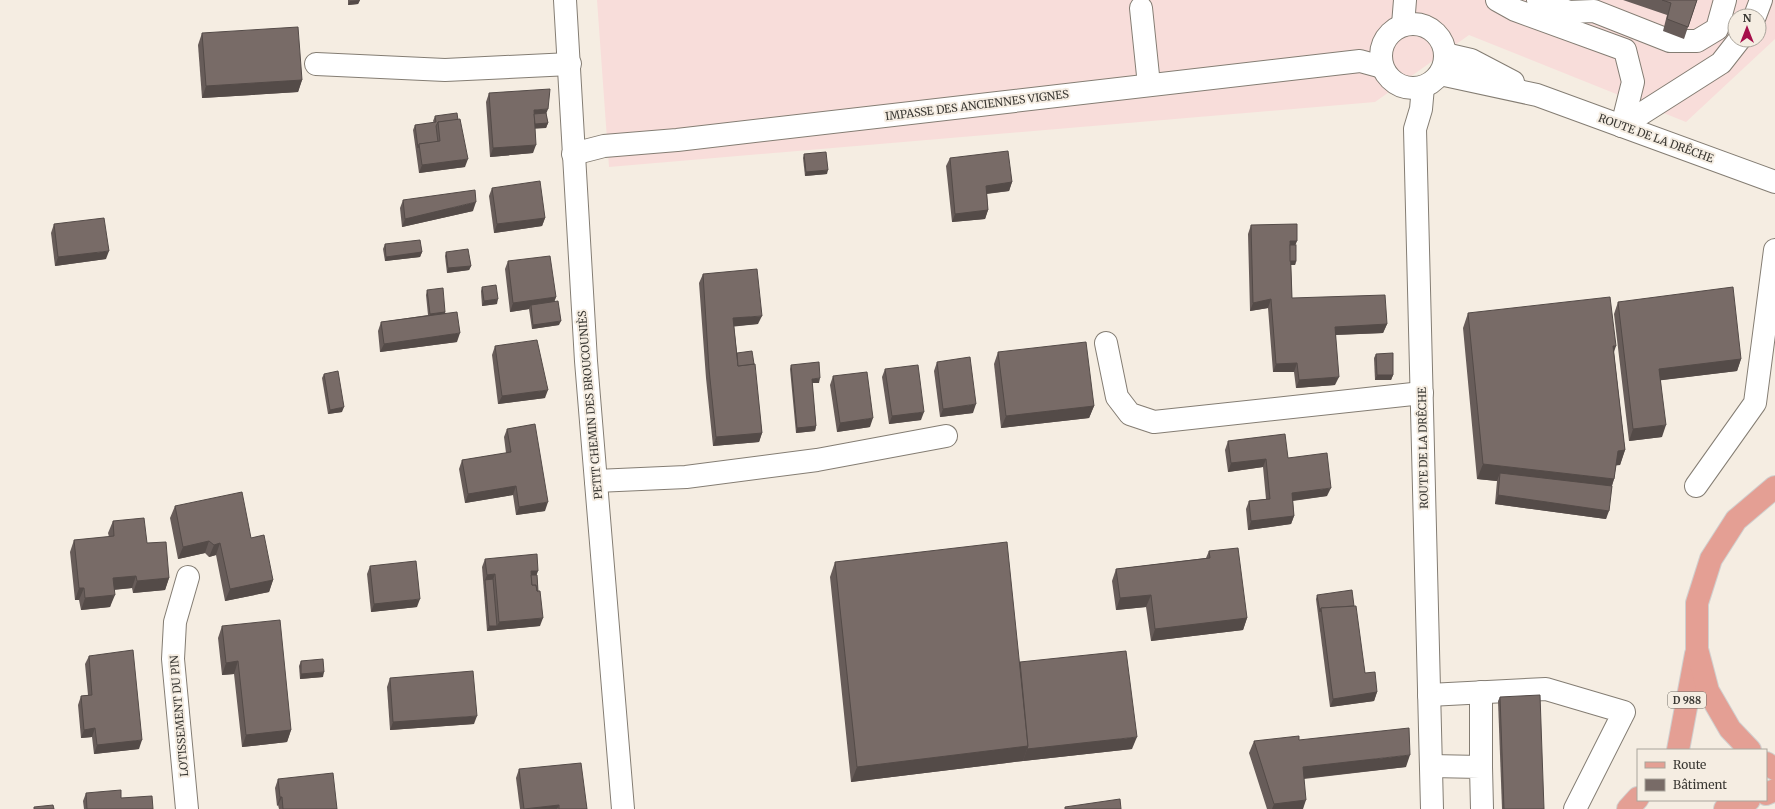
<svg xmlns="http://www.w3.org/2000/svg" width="1775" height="809" font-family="Merriweather,serif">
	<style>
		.commercial { fill: #f8ddda; fill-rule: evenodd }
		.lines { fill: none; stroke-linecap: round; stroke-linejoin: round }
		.minor-casing { stroke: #847d73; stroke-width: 24 }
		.major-casing { stroke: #d0cfce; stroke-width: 24 }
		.minor { stroke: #fff; stroke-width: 22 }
		.major { stroke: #e49f94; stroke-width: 22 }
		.wall { fill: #675c59 }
		.shaded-wall { fill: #544b48 }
		.building { fill: #786b67; stroke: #544b48 }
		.labels { text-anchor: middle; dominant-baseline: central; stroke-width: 4; stroke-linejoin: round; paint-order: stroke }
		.shield { fill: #f5ede2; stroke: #726e68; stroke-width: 1 }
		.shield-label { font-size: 10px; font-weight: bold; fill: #3a3833 }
		.street-label { font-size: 11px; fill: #3a3833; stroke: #f5ede2 }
	</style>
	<rect width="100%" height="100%" fill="#f5ede2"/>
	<path class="commercial" d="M597,0h1178v39l-89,83 -217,-87 -94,67 -766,65zM1735,16h24v24h-24z"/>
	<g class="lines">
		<g class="minor-casing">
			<g id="minor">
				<polyline points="565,0 586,361 623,809"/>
				<polyline points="1497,0 1515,10 1625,50 1633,82 1622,126"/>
				<polyline points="1538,0 1569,12 1594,11 1670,41 1697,41 1717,29 1725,0"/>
				<polyline points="1141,8 1149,85"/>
				<polyline points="1755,16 1761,0"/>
				<circle cx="1413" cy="56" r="32"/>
				<polyline points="1403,25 1405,0"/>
				<polyline points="1445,54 1471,60 1513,82"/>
				<polyline points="316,64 445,70 570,64"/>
				<polyline points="1440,74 1537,95 1775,182"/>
				<polyline points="1423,87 1421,109 1415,129 1432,809"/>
				<polyline points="1622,126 1721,63 1739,40"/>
				<polyline points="573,154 604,146 677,140 1360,61 1382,67"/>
				<polyline points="1106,343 1117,397 1130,414 1154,422 1422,393"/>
				<polyline points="596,481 686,477 817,460 946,436"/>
				<polyline points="1696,486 1755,403 1775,250"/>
				<polyline points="1429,695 1546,689 1624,712 1575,809"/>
				<polyline points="1431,766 1481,767 1482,809"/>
				<polyline points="1481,767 1481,692"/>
				<polyline points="187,809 173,659 175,622 188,577"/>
			</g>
		</g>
		<g class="major-casing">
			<g id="major">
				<polyline points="1678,750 1696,654"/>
				<polyline points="1750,750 1730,729 1708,691 1697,649 1697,603 1711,559 1736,520 1775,487"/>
				<polyline points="1766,763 1775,769"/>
				<polyline points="1766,794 1775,790"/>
				<polyline points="1628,809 1638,798"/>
				<polyline points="1725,809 1749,800"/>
			</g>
		</g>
		<use href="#minor" class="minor"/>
		<use href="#major" class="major"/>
	</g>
	<g class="wall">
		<polygon points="348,0 360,0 358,4 348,5"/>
		<polygon points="1623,0 1697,0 1684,39 1663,31 1667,15"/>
		<polygon points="202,33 302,80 298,92 202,98 198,45"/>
		<polygon points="489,93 546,113 548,123 546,128 535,128 533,153 490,157 486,102"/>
		<polygon points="435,116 465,167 419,173 413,130 415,125 434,123 433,121"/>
		<polygon points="804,154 827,174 805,176 803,158"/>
		<polygon points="950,158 1012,182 1009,191 987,194 988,210 985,219 952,222 946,166"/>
		<polygon points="492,188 545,218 542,226 494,233 489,196"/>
		<polygon points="403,200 473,211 402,227 400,208"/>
		<polygon points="54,224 106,259 55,266 51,233"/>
		<polygon points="1251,225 1296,261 1295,265 1291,265 1292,298 1387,324 1383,333 1336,335 1335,385 1296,388 1294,372 1273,372 1268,308 1250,311 1248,234"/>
		<polygon points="385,244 422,252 420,257 385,261 383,249"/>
		<polygon points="446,252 471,266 469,270 447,273 445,256"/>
		<polygon points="508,261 556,297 554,301 559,325 532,329 529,309 510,312 505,269"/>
		<polygon points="703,274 758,324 734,326 737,353 754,364 762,433 759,442 713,446 706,378 699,283"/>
		<polygon points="482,287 497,304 482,306 481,291"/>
		<polygon points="427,290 445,312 457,342 380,352 378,331 381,322 428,315 426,295"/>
		<polygon points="1618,302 1741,359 1737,371 1661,380 1662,437 1629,441 1614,314"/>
		<polygon points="1468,313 1614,353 1625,450 1620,465 1616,465 1614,479 1612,486 1606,519 1495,504 1497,481 1477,479 1463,328"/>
		<polygon points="495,346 545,398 498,404 492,355"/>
		<polygon points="998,352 1094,406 1089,418 1001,428 994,364"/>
		<polygon points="1376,354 1393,375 1391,380 1375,380 1374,358"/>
		<polygon points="937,362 973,413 940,417 934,371"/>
		<polygon points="791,365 819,383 812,383 816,426 815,431 796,433 790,369"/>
		<polygon points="885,369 921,420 889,424 882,377"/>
		<polygon points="324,374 342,412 328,414 322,378"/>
		<polygon points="833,376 870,427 837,432 830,385"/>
		<polygon points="507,429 545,511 516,515 513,495 465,503 459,469 462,460 506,453 504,437"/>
		<polygon points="1228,441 1288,458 1327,496 1293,501 1294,516 1291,524 1248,530 1246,509 1249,501 1266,499 1263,467 1228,472 1225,450"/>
		<polygon points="175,506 251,538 273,580 269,592 225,601 216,555 209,557 205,553 178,559 170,518"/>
		<polygon points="113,521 147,543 169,578 165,590 133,593 132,588 114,590 110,607 81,610 79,600 75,600 70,552 74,540 109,537 108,533"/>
		<polygon points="1209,551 1247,618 1243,630 1151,641 1146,607 1116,610 1112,581 1116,569 1206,558"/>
		<polygon points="485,559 537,575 540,626 487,631 482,567"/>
		<polygon points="835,562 1020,662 1132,749 1023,761 851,782 830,577"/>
		<polygon points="370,566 417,607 371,612 367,574"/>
		<polygon points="1317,595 1377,692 1374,701 1330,707 1316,599"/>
		<polygon points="222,626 291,730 287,742 242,747 234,674 222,675 218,638"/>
		<polygon points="89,656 139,749 94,754 92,737 81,738 78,705 81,696 88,695 85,664"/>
		<polygon points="301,661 323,677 300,679 299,666"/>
		<polygon points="390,678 474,724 390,730 387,687"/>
		<polygon points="1500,697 1544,809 1502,809 1498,701"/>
		<polygon points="1299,740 1406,767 1304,779 1303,809 1267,809 1249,753 1254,741"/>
		<polygon points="519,769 587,809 520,809 516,778"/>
		<polygon points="278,779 337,809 279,809 278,805 277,806 275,788"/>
		<polygon points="86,793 153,809 84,809 83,801"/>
	</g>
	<g class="shaded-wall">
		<polygon points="360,0 358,4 348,5 350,1"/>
		<polygon points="302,80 298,92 202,98 206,86"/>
		<polygon points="548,109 545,117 532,118 534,110"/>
		<polygon points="548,123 546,128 531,129 533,124"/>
		<polygon points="536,145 533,153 490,157 493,148"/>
		<polygon points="468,159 465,167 419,173 422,165"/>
		<polygon points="828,170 827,174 805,176 806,172"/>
		<polygon points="1012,182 1009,191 983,194 986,186"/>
		<polygon points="476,202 473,211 402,227 405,219"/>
		<polygon points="988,210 985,219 952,222 955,214"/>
		<polygon points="545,218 542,226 494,233 497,224"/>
		<polygon points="1290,241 1297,241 1294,249 1289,250"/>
		<polygon points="109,251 106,259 55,266 58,257"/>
		<polygon points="422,252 420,257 385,261 386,257"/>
		<polygon points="1289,261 1296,261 1295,265 1288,265"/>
		<polygon points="471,266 469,270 447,273 448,268"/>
		<polygon points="556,297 553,306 531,305 529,309 510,312 513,303"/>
		<polygon points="498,299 497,304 482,306 484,301"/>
		<polygon points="1271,299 1268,308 1250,311 1253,303"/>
		<polygon points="445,312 444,317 428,318 430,314"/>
		<polygon points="762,316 758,324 730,327 733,318"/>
		<polygon points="561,321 559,325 532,329 533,325"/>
		<polygon points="1387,324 1383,333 1332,335 1335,327"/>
		<polygon points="460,333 457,342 380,352 384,344"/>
		<polygon points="1613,346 1616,346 1611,361"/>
		<polygon points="1741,359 1737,371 1655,381 1659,369"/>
		<polygon points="1297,363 1294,372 1273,372 1276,364"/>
		<polygon points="1377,375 1393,375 1391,380 1375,380"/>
		<polygon points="1339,377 1335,385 1296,388 1299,380"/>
		<polygon points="820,378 819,383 810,383 812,379"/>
		<polygon points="548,390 545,398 498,404 502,396"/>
		<polygon points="976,404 973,413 940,417 943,409"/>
		<polygon points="1094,406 1089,418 1001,428 1006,416"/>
		<polygon points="344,407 342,412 328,414 330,410"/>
		<polygon points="924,412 921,420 889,424 892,416"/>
		<polygon points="873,418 870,427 837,432 840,423"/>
		<polygon points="1666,425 1662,437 1629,441 1633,429"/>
		<polygon points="816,426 815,431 796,433 797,428"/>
		<polygon points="762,433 759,442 713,446 716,437"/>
		<polygon points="1625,450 1620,465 1612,466 1618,451"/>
		<polygon points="1266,459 1263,467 1228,472 1231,463"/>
		<polygon points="1483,464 1614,479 1609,494 1500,473 1497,481 1477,479"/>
		<polygon points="516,486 513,495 465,503 468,494"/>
		<polygon points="1331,488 1327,496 1289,501 1292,493"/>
		<polygon points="1498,495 1609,511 1606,519 1495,504"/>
		<polygon points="548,502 545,511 516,515 519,507"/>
		<polygon points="1294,516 1291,524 1248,530 1251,521"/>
		<polygon points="209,541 205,553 178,559 183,547"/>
		<polygon points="220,543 216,555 209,557 214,545"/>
		<polygon points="531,571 538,571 535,580 530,580"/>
		<polygon points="495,574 492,583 485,580 487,575"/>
		<polygon points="136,576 132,588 108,590 113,578"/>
		<polygon points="169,578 165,590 133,593 137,581"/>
		<polygon points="273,580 269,592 225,601 230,589"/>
		<polygon points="79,588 84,588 79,600 75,600"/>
		<polygon points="115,595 110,607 81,610 85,598"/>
		<polygon points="1151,595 1146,607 1116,610 1120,598"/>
		<polygon points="420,599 417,607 371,612 374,604"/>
		<polygon points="543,618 540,626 487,631 489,626 497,626 499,622"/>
		<polygon points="1247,618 1243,630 1151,641 1155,629"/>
		<polygon points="238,661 234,674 222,675 226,663"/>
		<polygon points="324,672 323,677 300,679 301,674"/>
		<polygon points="1377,692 1374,701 1330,707 1333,699"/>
		<polygon points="477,716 474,724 390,730 393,722"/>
		<polygon points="95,728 92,737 81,738 84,730"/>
		<polygon points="291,730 287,742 242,747 246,735"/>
		<polygon points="1137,737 1132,749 1023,761 1027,749"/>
		<polygon points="142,740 139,749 94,754 97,745"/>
		<polygon points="1028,746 1023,761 851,782 857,767"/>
		<polygon points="1410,755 1406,767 1298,779 1303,767"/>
		<polygon points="280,797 282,797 278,805 277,806"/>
		<polygon points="1306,800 1303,809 1272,809 1274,804"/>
		<polygon points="559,805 557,809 527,809"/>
	</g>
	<g class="building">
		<polygon points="1662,0 1697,0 1688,27 1667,19 1671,3"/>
		<polygon points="298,27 302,80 206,86 202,33"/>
		<polygon points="550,89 548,109 534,110 536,145 493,148 489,93"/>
		<polygon points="457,113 458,120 438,122 436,126 438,142 419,144 418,148 415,125 436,122 435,116"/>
		<polygon points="546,113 548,123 535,124 534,114"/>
		<polygon points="460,119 468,159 422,165 419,144 440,141 438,122"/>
		<polygon points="1008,151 1012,182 986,186 988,210 955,214 950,158"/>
		<polygon points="826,152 828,170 806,172 804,154"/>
		<polygon points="540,181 545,218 497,224 492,188"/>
		<polygon points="475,190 476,202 405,219 403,200"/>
		<polygon points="104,218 109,251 58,257 54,224"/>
		<polygon points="1297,224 1297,241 1290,241 1292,298 1385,295 1387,324 1335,327 1339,377 1299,380 1297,363 1276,364 1271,299 1253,303 1251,225"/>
		<polygon points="420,240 422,252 386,257 385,244"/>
		<rect x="1290" y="245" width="6" height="16"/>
		<polygon points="468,249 471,266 448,268 446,252"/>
		<polygon points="550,256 556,297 513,303 508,261"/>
		<polygon points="757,269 762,316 733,318 738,366 755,364 762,433 716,437 709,369 703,274"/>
		<polygon points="496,285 498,299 484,301 482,287"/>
		<polygon points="1733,287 1741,359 1659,369 1666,425 1633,429 1618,302"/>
		<polygon points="443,288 445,312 430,314 427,290"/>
		<polygon points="1610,297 1616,346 1613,346 1625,450 1618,451 1614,479 1483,464 1468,313"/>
		<polygon points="558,301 561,321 533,325 531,305"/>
		<polygon points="457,312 460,333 384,344 381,322"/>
		<polygon points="537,340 548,390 502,396 495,346"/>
		<polygon points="1086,342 1094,406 1006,416 998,352"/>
		<polygon points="752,351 754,364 738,366 737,353"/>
		<polygon points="1393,353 1393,375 1377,375 1376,354"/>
		<polygon points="970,357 976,404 943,409 937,362"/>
		<polygon points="819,362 820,378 812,379 816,426 797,428 791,365"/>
		<polygon points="918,365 924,412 892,416 885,369"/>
		<polygon points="338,371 344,407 330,410 324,374"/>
		<polygon points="867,372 873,418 840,423 833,376"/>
		<polygon points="535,424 548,502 519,507 516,486 468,494 462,460 511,452 507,429"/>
		<polygon points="1285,434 1288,458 1327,453 1331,488 1292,493 1294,516 1251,521 1249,501 1270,499 1266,459 1231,463 1228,441"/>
		<polygon points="1500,473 1612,486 1609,511 1498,495"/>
		<polygon points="242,492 251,538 264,535 273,580 230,589 220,543 214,545 209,541 183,547 175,506"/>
		<polygon points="144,518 147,543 166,542 169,578 137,581 136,576 113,578 115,595 85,598 84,588 79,588 74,540 114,536 113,521"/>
		<polygon points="1007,542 1028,746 857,767 835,562"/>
		<polygon points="1238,548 1247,618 1155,629 1151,595 1120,598 1116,569 1210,558 1209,551"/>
		<polygon points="537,554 538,571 531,571 532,585 536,585 537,591 540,591 543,618 499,622 495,574 487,575 485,559"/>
		<polygon points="416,561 420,599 374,604 370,566"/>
		<polygon points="531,575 537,575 538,591 537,591 536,585 532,585"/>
		<polygon points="493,579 497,626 489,626 485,580"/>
		<polygon points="1352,590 1354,606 1321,608 1320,612 1317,595"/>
		<polygon points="1356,606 1365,673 1375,672 1377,692 1333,699 1321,608"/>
		<polygon points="280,620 291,730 246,735 238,661 226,663 222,626"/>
		<polygon points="133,650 142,740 97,745 95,728 84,730 81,696 92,695 89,656"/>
		<polygon points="1126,651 1137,737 1027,749 1028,746 1020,662"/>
		<polygon points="323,659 324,672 301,674 301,661"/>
		<polygon points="473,671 477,716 393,722 390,678"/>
		<polygon points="1540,695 1544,809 1504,809 1500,697"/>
		<polygon points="1409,728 1410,755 1303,767 1306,800 1274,804 1254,741 1299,736 1299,740"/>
		<polygon points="581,763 587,809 559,809 559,805 524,809 519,769"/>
		<polygon points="333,773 337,809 283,809 282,797 280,797 278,779"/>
		<polygon points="121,790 121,798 152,796 153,809 87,809 86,793"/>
		<polygon points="1120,799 1121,809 1065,809 1065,807"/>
		<polygon points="53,805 54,809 34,809 34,807"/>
	</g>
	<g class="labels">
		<rect class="shield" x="1668" y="692" width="38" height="16" rx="3"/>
		<g class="shield-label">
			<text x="1687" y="700">D 988</text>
		</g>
		<g class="street-label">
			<text transform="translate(977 105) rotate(-7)">IMPASSE DES ANCIENNES VIGNES</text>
			<text transform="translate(1656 138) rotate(20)">ROUTE DE LA DRÊCHE</text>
			<text transform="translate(590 405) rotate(-95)">PETIT CHEMIN DES BROUCOUNIÈS</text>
			<text transform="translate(1423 448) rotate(-91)">ROUTE DE LA DRÊCHE</text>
			<text transform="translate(179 716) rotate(-95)">LOTISSEMENT DU PIN</text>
		</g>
	</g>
	<rect x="1637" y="749" width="130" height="52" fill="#f5ede2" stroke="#aaa59c"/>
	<rect x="1645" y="762" width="20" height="6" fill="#e49f94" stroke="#aaa59c"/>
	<text x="1673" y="769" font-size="12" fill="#3a3833">Route</text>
	<rect x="1645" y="779" width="20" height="12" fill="#786b67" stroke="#aaa59c"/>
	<text x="1673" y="789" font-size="12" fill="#3a3833">Bâtiment</text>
	<g transform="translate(1747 28)"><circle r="19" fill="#f5ede2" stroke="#aaa59c"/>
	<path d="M0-3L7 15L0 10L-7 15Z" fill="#a50f4a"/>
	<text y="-6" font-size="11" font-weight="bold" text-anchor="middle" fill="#3a3833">N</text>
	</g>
</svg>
